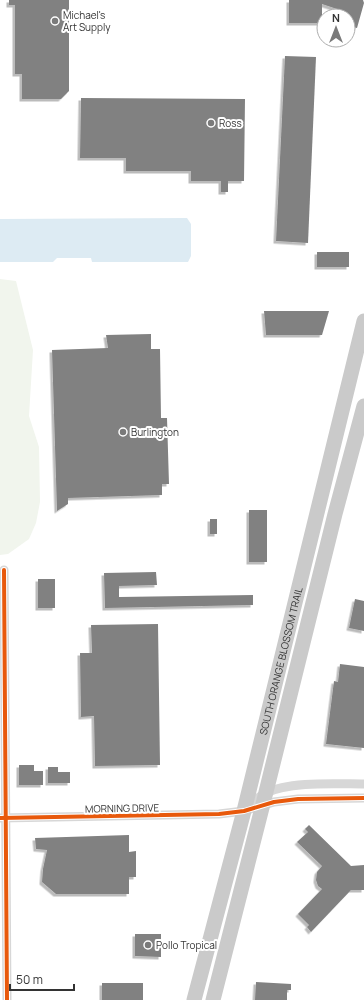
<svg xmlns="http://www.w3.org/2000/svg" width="364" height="1000" font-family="Manrope,sans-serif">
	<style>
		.green { fill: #f1f5ed }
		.water { fill: #ddebf3 }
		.building { fill: #818181; filter: url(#shadow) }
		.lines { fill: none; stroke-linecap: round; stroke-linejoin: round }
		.minor { stroke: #d7d7d7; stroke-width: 9 }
		.primary { stroke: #cacaca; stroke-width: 15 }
		.cycleway-casing { stroke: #fff; stroke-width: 6 }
		.cycleway { stroke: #e8590c; stroke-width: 4 }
		.poi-dot { fill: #7a7a7a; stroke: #fff; stroke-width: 1.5 }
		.labels { text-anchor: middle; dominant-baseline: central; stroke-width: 4; stroke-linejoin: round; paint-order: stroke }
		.poi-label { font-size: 10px; fill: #333; stroke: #fff; text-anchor: start }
		.street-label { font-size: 10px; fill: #333; stroke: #fff }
	</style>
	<defs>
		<filter id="shadow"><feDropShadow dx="-2.5" dy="2.5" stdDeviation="0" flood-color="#0004"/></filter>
	</defs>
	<rect width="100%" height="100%" fill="#fff"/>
	<polygon class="green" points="0,279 16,281 33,350 29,416 39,447 40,502 36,523 29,539 8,554 0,555"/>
	<polygon class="water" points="187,218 191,224 191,256 188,262 92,262 91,258 57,258 53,262 0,262 0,219"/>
	<g class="building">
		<polygon points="9,0 69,0 69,91 61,99 22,99 22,74 15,74 15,5 9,5"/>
		<polygon points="289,0 363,0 364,3 357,28 348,26 348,16 335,16 337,9 322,4 322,23 289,23"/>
		<polygon points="285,56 316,57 308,243 276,241"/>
		<polygon points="81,98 245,99 244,181 228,181 228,192 221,192 221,181 191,181 191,171 126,171 126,158 80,158"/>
		<rect x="317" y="252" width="32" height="15"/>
		<polygon points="264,311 329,311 322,335 266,335"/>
		<polygon points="151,334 151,349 160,349 161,418 167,418 169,484 162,484 162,495 68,498 68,504 57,511 52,350 108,348 106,335"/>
		<rect x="249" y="510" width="18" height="52"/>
		<rect x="210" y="519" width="7" height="15"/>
		<polygon points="156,572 157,585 119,586 119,597 253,595 253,605 105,608 104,573"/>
		<rect x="38" y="579" width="17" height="29"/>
		<polygon points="355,599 364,601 364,631 349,628"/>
		<polygon points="158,624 160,765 95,766 94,716 81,717 80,653 92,653 91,625"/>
		<polygon points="340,664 364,667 364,748 326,744 334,681 338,682"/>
		<polygon points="19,765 34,765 34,771 43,771 43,785 19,785"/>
		<polygon points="48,767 58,767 58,772 70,772 70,783 48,783"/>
		<polygon points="309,825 351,866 364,865 364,890 351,890 311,932 307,927 309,925 298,914 322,889 318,886 316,880 317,872 322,866 297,842 308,832 305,829"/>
		<polygon points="129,835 129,852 136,851 136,877 129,877 129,894 56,894 42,882 43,869 47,850 36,849 35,838"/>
		<polygon points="135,934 161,934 161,957 135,956"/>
		<polygon points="256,982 291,984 291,990 287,990 287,1000 255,1000"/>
		<rect x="102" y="983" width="41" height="17"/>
	</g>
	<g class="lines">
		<g class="minor">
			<polyline points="4,570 7,1000"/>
			<path d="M246,808c6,-6 12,-11 20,-15 23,-12 71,-9 98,-9"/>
			<polyline points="0,818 219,814 244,811 274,802 298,799 364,798"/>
		</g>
		<g class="primary">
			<path id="s1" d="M194,1000l50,-189 120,-490"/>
			<polyline points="213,1000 263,804 335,514 364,406"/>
		</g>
		<g class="cycleway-casing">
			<g id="cycleway">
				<polyline points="4,570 7,1000"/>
				<polyline points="0,818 219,814 244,811 274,802 298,799 364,798"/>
			</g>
		</g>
		<use href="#cycleway" class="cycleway"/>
	</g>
	<g class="poi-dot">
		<circle cx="55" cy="21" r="4"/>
		<circle cx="211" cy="123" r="4"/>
		<circle cx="123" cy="432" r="4"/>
		<circle cx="148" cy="945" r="4"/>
	</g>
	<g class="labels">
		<g class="poi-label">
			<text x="63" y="15">Michael's<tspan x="63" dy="12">Art Supply</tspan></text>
			<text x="219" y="123">Ross</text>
			<text x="131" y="432">Burlington</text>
			<text x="156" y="945">Pollo Tropical</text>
		</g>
		<g class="street-label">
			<text stroke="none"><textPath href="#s1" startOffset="350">SOUTH ORANGE BLOSSOM TRAIL</textPath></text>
			<text transform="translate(122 808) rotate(-1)">MORNING DRIVE</text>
		</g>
	</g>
	<g transform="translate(336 28)"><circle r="19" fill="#ffffff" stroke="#adadad"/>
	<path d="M0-3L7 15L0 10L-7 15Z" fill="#7a7a7a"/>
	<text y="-6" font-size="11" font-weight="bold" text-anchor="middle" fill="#333333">N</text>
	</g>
	<path d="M10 984v6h64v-6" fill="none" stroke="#333333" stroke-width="2"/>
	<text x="16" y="984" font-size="12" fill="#333333" stroke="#ffffff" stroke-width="3" paint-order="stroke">50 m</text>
</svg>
